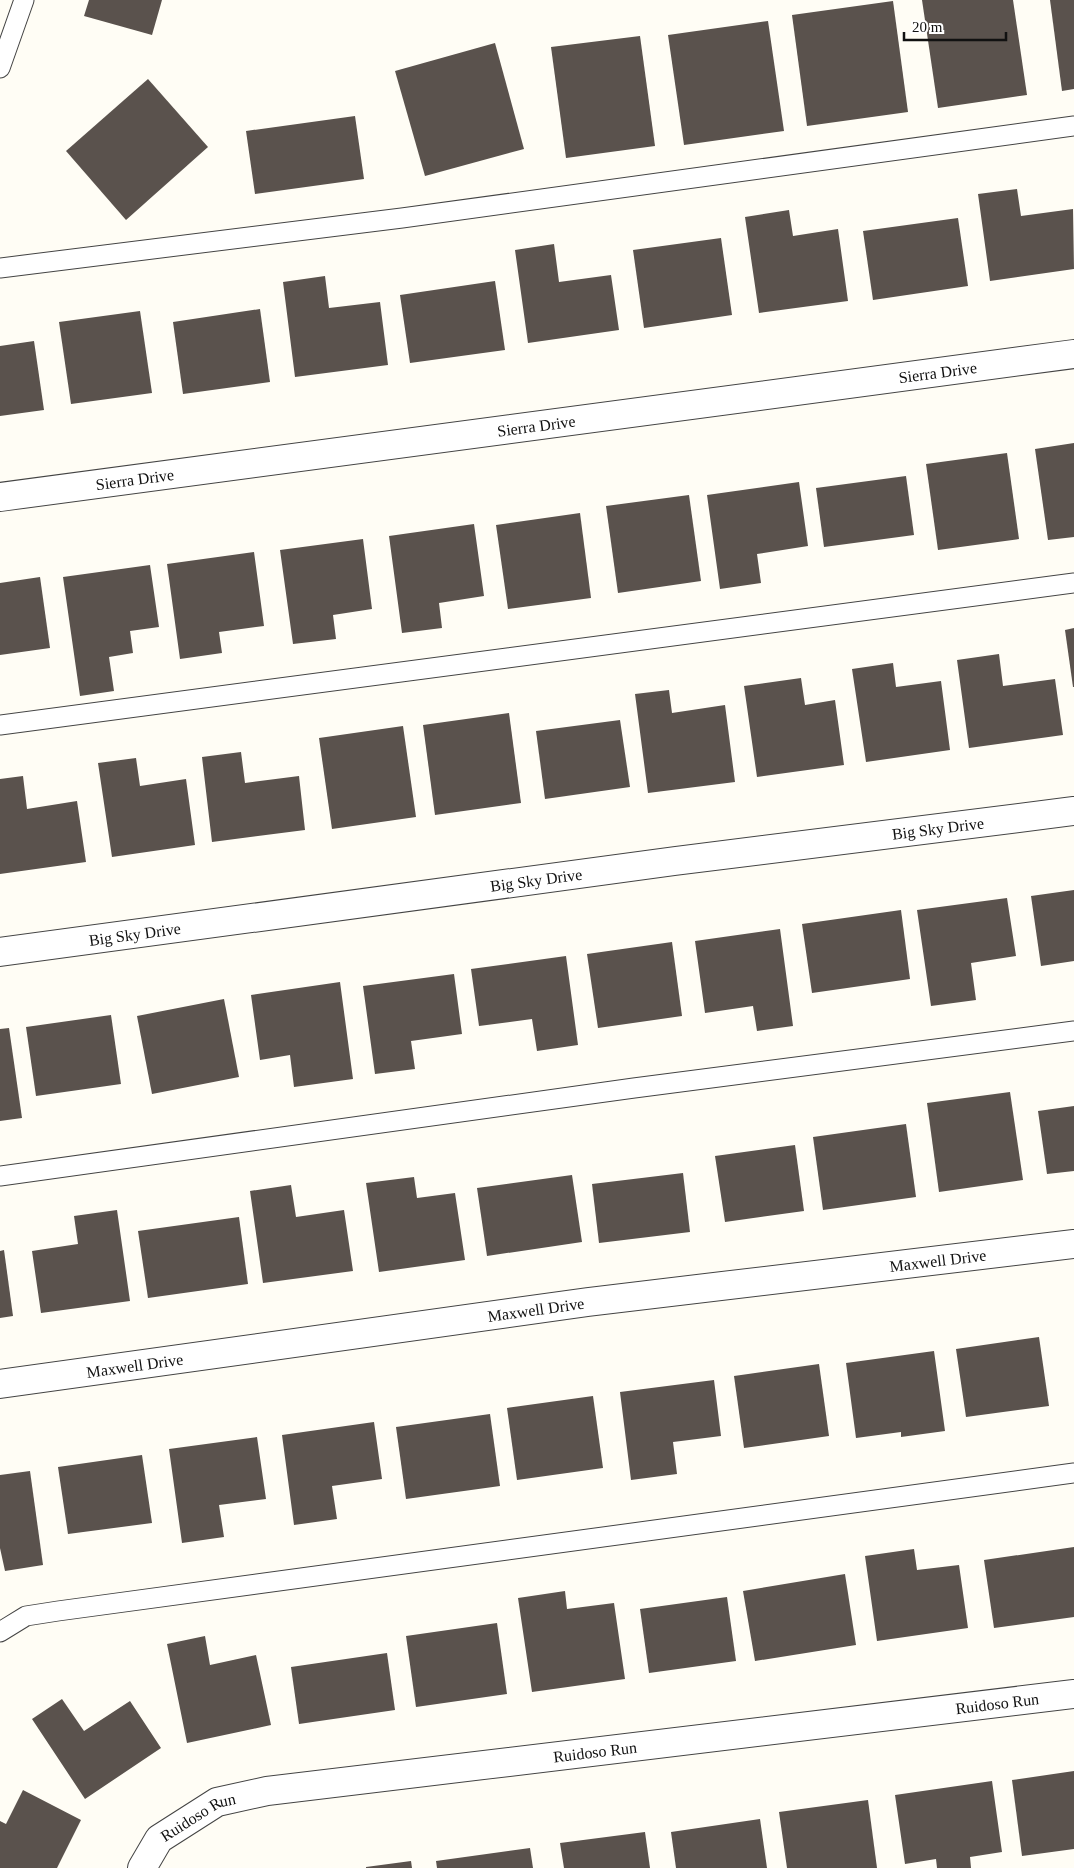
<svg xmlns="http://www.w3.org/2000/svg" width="1074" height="1868" font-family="'Times New Roman',serif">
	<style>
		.building { fill: #5a524d }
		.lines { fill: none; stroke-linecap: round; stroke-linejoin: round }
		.service-casing { stroke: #444; stroke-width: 21 }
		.minor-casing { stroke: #444; stroke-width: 30 }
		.service { stroke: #fff; stroke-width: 19 }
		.minor { stroke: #fff; stroke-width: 28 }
		.labels { text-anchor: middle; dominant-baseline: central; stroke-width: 5; stroke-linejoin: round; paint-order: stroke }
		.street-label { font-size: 16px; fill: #111; stroke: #fff }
	</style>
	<rect width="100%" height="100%" fill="#fffdf5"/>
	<g class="building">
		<polygon points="89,0 162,0 152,35 84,16"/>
		<polygon points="922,0 1013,0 1027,95 938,108"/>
		<polygon points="1050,0 1074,0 1074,89 1062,91"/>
		<polygon points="893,1 908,112 807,126 792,15"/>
		<polygon points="768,21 784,131 684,145 668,35"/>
		<polygon points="640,36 655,146 566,158 551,47"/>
		<polygon points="495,43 524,149 425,176 395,71"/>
		<polygon points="148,79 208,147 126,220 66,151"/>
		<polygon points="355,116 364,179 255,194 246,131"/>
		<polygon points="1017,189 1021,216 1073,209 1074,269 990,281 978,194"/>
		<polygon points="789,210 793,236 838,229 848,301 759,313 745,217"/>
		<polygon points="958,218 968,286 873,300 863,231"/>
		<polygon points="721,238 732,315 644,328 633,250"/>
		<polygon points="554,244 559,282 611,275 619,330 528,343 515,250"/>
		<polygon points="325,276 329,308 380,302 388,365 295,377 283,282"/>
		<polygon points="495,281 505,350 410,363 400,295"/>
		<polygon points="260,309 270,382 183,394 173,322"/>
		<polygon points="140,311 152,393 71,404 59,322"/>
		<polygon points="34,341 44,410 0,416 0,346"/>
		<polygon points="1074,443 1074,537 1048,540 1035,449"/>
		<polygon points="1007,453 1019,539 938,550 926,464"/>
		<polygon points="906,476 914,535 824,547 816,488"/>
		<polygon points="799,482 808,546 757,554 761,583 720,589 707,495"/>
		<polygon points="689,495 701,581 618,593 606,506"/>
		<polygon points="580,513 591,598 508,609 496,525"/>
		<polygon points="474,524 484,596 439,603 442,628 402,633 389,536"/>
		<polygon points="363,539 372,609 333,615 336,639 293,644 280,550"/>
		<polygon points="254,552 264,626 219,632 222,653 180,659 167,564"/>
		<polygon points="150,565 159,627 130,631 133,653 109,657 114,691 80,696 63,577"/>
		<polygon points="40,577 50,648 0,655 0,583"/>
		<polygon points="1074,628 1074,687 1073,687 1065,630"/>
		<polygon points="999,654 1003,686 1055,679 1063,735 969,748 957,660"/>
		<polygon points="893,663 896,687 941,681 950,750 866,762 852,669"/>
		<polygon points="801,678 805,705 835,700 844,765 757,777 744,686"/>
		<polygon points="669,690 672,713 725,705 735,782 648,793 635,694"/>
		<polygon points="509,713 521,803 435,815 423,725"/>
		<polygon points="620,720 630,787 545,799 536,731"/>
		<polygon points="403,726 416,817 332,829 319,738"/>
		<polygon points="241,752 245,783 299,776 305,830 212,842 202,757"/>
		<polygon points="136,758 140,786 186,779 195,845 112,857 98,763"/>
		<polygon points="23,776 27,809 77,801 86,862 0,874 0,779"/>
		<polygon points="1074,890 1074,961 1041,966 1031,896"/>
		<polygon points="1007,898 1016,956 971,963 976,1000 931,1006 917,910"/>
		<polygon points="901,910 910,979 812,993 802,924"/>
		<polygon points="780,929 793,1026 757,1031 753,1006 705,1013 695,941"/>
		<polygon points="672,942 682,1016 598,1028 587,954"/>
		<polygon points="566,956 578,1045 537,1051 532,1019 479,1026 471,969"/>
		<polygon points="454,974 462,1034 411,1041 415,1069 375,1074 363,986"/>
		<polygon points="340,982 353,1079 294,1087 290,1055 260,1060 251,995"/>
		<polygon points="224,999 239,1077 152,1094 137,1016"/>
		<polygon points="111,1015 121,1084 36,1096 26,1027"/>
		<polygon points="9,1028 22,1118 0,1121 0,1029"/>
		<polygon points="1010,1092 1023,1180 939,1192 927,1103"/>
		<polygon points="1074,1106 1074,1171 1047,1174 1038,1111"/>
		<polygon points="906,1124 916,1197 823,1210 813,1137"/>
		<polygon points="795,1145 804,1211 725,1222 715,1156"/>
		<polygon points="683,1173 690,1232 599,1243 592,1184"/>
		<polygon points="572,1175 582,1242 487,1256 477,1188"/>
		<polygon points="414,1177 417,1198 455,1193 465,1260 379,1272 366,1183"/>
		<polygon points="291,1185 296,1217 344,1210 353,1271 263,1283 250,1191"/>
		<polygon points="117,1210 130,1301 41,1313 32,1251 78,1244 74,1216"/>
		<polygon points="239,1217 248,1284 148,1298 138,1231"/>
		<polygon points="4,1250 13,1316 0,1318 0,1251"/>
		<polygon points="1039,1337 1049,1406 966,1417 956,1349"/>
		<polygon points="934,1351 945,1431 901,1437 901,1432 856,1438 846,1363"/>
		<polygon points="819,1364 829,1436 744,1448 734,1376"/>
		<polygon points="714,1380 721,1436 673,1442 677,1474 631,1480 620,1392"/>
		<polygon points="593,1396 603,1468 517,1480 507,1408"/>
		<polygon points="490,1414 500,1486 406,1499 396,1427"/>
		<polygon points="374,1422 382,1479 332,1486 337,1519 294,1525 282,1435"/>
		<polygon points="257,1437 266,1499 219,1505 224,1537 182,1543 169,1449"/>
		<polygon points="142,1455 152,1523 68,1534 58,1467"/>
		<polygon points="30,1471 43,1565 5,1571 0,1548 0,1475"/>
		<polygon points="1074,1547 1074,1617 994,1628 984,1560"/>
		<polygon points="914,1549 917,1570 959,1565 968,1628 877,1641 865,1556"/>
		<polygon points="845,1574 856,1645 755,1661 743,1591"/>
		<polygon points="565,1591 567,1609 614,1603 625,1679 532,1692 518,1598"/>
		<polygon points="727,1597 736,1661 649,1673 640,1609"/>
		<polygon points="497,1623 507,1694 416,1707 406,1636"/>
		<polygon points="205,1636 210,1665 256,1655 271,1725 187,1743 167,1644"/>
		<polygon points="387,1653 395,1710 299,1724 291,1667"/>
		<polygon points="62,1699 84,1731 130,1701 161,1748 85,1799 32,1719"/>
		<polygon points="1074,1771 1074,1849 1022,1856 1012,1780"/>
		<polygon points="992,1781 1002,1852 970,1857 971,1868 937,1868 936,1859 905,1864 895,1795"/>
		<polygon points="23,1790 81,1820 57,1868 0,1868 0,1821 6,1824"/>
		<polygon points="868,1800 877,1868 787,1868 779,1812"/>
		<polygon points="760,1819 767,1868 676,1868 671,1832"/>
		<polygon points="645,1832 650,1868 564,1868 560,1843"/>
		<polygon points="530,1848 533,1868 437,1868 436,1861"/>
		<polygon points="411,1861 412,1868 366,1868 366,1867"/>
	</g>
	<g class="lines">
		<g class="service-casing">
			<g id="service">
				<polyline points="0,68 24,0"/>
				<polyline points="0,268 402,218 1074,126"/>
				<polyline points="0,725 1074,583"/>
				<polyline points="0,1176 634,1088 1074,1031"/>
				<polyline points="0,1632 26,1616 58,1611 1074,1473"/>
			</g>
		</g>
		<g class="minor-casing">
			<g id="minor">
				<path id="s1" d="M0,497l1074,-143"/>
				<path id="s2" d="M0,952l675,-91 399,-50"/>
				<path id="s3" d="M0,1384l588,-82 486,-58"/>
				<path id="s4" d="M142,1868l17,-29 58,-37 50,-11 807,-97"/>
			</g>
		</g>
		<use href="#service" class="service"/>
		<use href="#minor" class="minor"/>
	</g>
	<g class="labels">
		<g class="street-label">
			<text stroke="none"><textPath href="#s1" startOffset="946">Sierra Drive</textPath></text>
			<text stroke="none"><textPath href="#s1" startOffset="541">Sierra Drive</textPath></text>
			<text stroke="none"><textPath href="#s1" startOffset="136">Sierra Drive</textPath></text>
			<text stroke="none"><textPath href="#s2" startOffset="946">Big Sky Drive</textPath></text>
			<text stroke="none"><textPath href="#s2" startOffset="541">Big Sky Drive</textPath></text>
			<text stroke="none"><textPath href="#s2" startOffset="136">Big Sky Drive</textPath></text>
			<text stroke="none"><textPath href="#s3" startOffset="946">Maxwell Drive</textPath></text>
			<text stroke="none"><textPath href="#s3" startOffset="541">Maxwell Drive</textPath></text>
			<text stroke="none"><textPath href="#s3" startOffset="136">Maxwell Drive</textPath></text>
			<text stroke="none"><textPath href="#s4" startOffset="889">Ruidoso Run</textPath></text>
			<text stroke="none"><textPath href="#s4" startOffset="484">Ruidoso Run</textPath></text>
			<text stroke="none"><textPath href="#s4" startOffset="79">Ruidoso Run</textPath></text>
		</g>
	</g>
	<path d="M904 32v8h102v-8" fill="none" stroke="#111111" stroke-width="2.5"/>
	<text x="912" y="32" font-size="15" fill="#111111" stroke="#ffffff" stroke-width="4" paint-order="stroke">20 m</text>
</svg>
